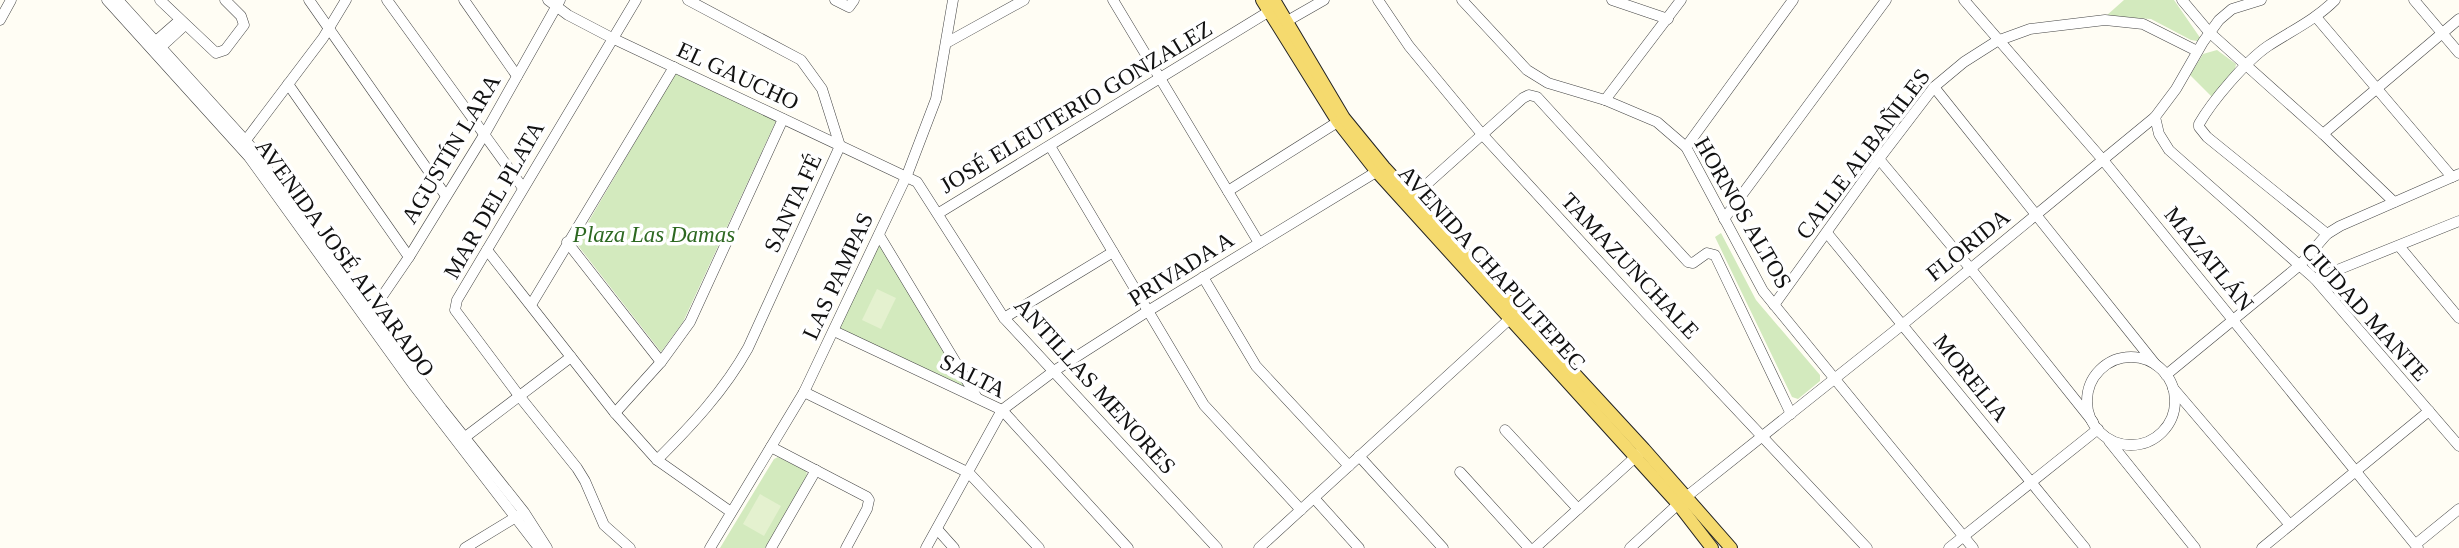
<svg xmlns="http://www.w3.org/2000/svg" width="2459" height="548" font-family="'Times New Roman',serif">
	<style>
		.green { fill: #d3eabe }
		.pitch { fill: #e4f1cf }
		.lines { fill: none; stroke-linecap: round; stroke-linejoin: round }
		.minor-casing { stroke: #444; stroke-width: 11 }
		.major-casing { stroke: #222; stroke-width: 14 }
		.minor { stroke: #fff; stroke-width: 10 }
		.major { stroke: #f5da6e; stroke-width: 12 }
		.labels { text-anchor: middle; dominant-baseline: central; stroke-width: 7; stroke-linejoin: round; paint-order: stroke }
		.street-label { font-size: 23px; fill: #111; stroke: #fff }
		.park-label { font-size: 23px; font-style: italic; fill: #2d6821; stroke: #fff }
	</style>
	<rect width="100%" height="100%" fill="#fffdf4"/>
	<g class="green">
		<polygon points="2124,0 2174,0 2203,42 2191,40 2151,19 2106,16"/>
		<polygon points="2217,50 2236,64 2235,69 2212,97 2190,75 2203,54"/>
		<polygon points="676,72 776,121 683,322 661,352 576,243"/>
		<polygon points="1721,233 1756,300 1820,375 1820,381 1798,399 1792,397 1715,237"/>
		<polygon points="879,235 976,396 834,331"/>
		<polygon points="778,457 806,471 807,475 765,548 720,548 774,459"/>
	</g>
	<g class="pitch">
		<polygon points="877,289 896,298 881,329 862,320"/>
		<polygon points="760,494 781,506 764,536 743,524"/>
	</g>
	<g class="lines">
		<g class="minor-casing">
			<g id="minor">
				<polyline points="107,0 249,157 415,387 539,548"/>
				<polyline points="118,0 254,150 337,269 442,409 524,512 547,548"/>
				<polyline points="160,0 216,53 225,50 244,25 241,16 225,0"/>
				<polyline points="309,0 446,196"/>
				<polyline points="387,0 523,188"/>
				<polyline points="464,0 517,76"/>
				<polyline points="548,0 568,15 612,38 917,182 1004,318 1217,548"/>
				<polyline points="835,0 849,7 854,0"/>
				<polyline points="1113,0 1259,243"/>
				<polyline points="1378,0 1409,46 1481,133 1646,313 1867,548"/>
				<polyline points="1462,0 1527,70 1548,83 1605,100 1657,122 1686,147 1763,291 1973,548"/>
				<polyline points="1612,0 1668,19"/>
				<polyline points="1964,0 2103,160 2418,548"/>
				<polyline points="2182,0 2209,32 2323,134 2394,202"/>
				<polyline points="2414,0 2459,53"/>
				<polyline points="2316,17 2452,177"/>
				<polyline points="0,20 11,0"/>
				<polyline points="1282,24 1324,0"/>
				<polyline points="156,41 180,20"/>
				<polyline points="948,42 1024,0"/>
				<polyline points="161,47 185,25"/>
				<polyline points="288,84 409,257"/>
				<polyline points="1934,87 2156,365"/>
				<polyline points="1605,100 1681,0"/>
				<polyline points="2155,117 2159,134 2169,150 2315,279 2459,446"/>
				<polyline points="2323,134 2459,19"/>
				<polyline points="246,140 323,38 346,0"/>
				<polyline points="1050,146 1204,405 1301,510"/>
				<polyline points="1686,147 1793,0"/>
				<polyline points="1879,159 1970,268 2093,422"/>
				<polyline points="1228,191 1344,118"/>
				<polyline points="1408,201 1523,98 1529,95 1537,97 1688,262 1693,263 1707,253 1715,255 1791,414"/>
				<polyline points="939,213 1273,9"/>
				<polyline points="1724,219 1886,0"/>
				<polyline points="1827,233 2085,548"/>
				<path d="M2327,234l-120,-97 -8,-10v-3c13,-23 47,-63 69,-78 23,-15 47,-26 67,-46"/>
				<polyline points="879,235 976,396"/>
				<polyline points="567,242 661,362"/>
				<polyline points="2399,246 2459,318"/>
				<polyline points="487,250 615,413 657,460 731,512"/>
				<polyline points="1203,277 1256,366 1349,466"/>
				<polyline points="2315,279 2459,221"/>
				<polyline points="531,305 674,67"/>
				<polyline points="1774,305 1879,159 1934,87 1964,62 1997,41 2030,29 2105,20 2143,24 2197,51"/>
				<polyline points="368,317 409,257 484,135 560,0"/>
				<polyline points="1004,318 1113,252"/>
				<polyline points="834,331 1002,410 1128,548"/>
				<circle cx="2131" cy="401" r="44"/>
				<polyline points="2166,375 2300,265 2327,234 2340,226 2459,174"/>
				<polyline points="2173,388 2290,525"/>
				<polyline points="804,392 969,473 1039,548"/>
				<polyline points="615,413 661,362 690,322 783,119"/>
				<polyline points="1505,430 1578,509"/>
				<polyline points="460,441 571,357"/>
				<polyline points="2109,441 2195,548"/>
				<polyline points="771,447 867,497 869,500 867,509 846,548"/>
				<polyline points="1359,456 1443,548"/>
				<path d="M657,460c35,-35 67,-69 91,-112l92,-202 -18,-57 -21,-29 -113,-60"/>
				<polyline points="1460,472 1529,548"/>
				<polyline points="1314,498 1359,548"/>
				<polyline points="937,529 954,548"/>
				<polyline points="2416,544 2459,509"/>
				<polyline points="465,548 521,514"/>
				<polyline points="630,548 604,525 585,481 577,468 520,397 455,310 457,300 636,0"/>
				<polyline points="710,548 804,392 907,175 936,99 953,0"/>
				<polyline points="771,548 816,470"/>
				<polyline points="926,548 1002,410 1054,371 1148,311 1381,169"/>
				<polyline points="1259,548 1514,315"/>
				<polyline points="1535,548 1641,452"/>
				<polyline points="1630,548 1686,497 1902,325 2155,117 2176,89 2203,42 2219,20 2232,9 2261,0"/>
				<polyline points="1949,548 2098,429"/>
				<polyline points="2262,548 2429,411"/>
			</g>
		</g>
		<g class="major-casing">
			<g id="major">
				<polyline points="1262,0 1338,122 1377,172 1678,504 1712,548"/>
				<polyline points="1274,0 1344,118 1384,167 1644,449 1731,548"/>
			</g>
		</g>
		<use href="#minor" class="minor"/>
		<use href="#major" class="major"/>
	</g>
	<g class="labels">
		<g class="street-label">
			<text transform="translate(738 76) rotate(25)">EL GAUCHO</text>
			<text transform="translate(1076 107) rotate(-31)">JOSÉ ELEUTERIO GONZALEZ</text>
			<text transform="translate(451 149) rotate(-59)">AGUSTÍN LARA</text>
			<text transform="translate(1863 154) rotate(-53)">CALLE ALBAÑILES</text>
			<text transform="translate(494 200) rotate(-60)">MAR DEL PLATA</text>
			<text transform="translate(793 203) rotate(-65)">SANTA FÉ</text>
			<text transform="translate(1743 213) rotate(60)">HORNOS ALTOS</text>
			<text transform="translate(1968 245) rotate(-39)">FLORIDA</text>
			<text transform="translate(345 258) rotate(54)">AVENIDA JOSÉ ALVARADO</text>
			<text transform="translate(2209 259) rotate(51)">MAZATLÁN</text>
			<text transform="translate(1630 266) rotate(47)">TAMAZUNCHALE</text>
			<text transform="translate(1492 268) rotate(48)">AVENIDA CHAPULTEPEC</text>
			<text transform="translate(1181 269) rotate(-32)">PRIVADA A</text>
			<text transform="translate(838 276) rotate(-65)">LAS PAMPAS</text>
			<text transform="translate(2365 312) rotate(48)">CIUDAD MANTE</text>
			<text transform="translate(973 376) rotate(27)">SALTA</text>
			<text transform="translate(1971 378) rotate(51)">MORELIA</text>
			<text transform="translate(1095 386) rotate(48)">ANTILLAS MENORES</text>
		</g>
		<g class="park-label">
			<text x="654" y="234">Plaza Las Damas</text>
		</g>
	</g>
</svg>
